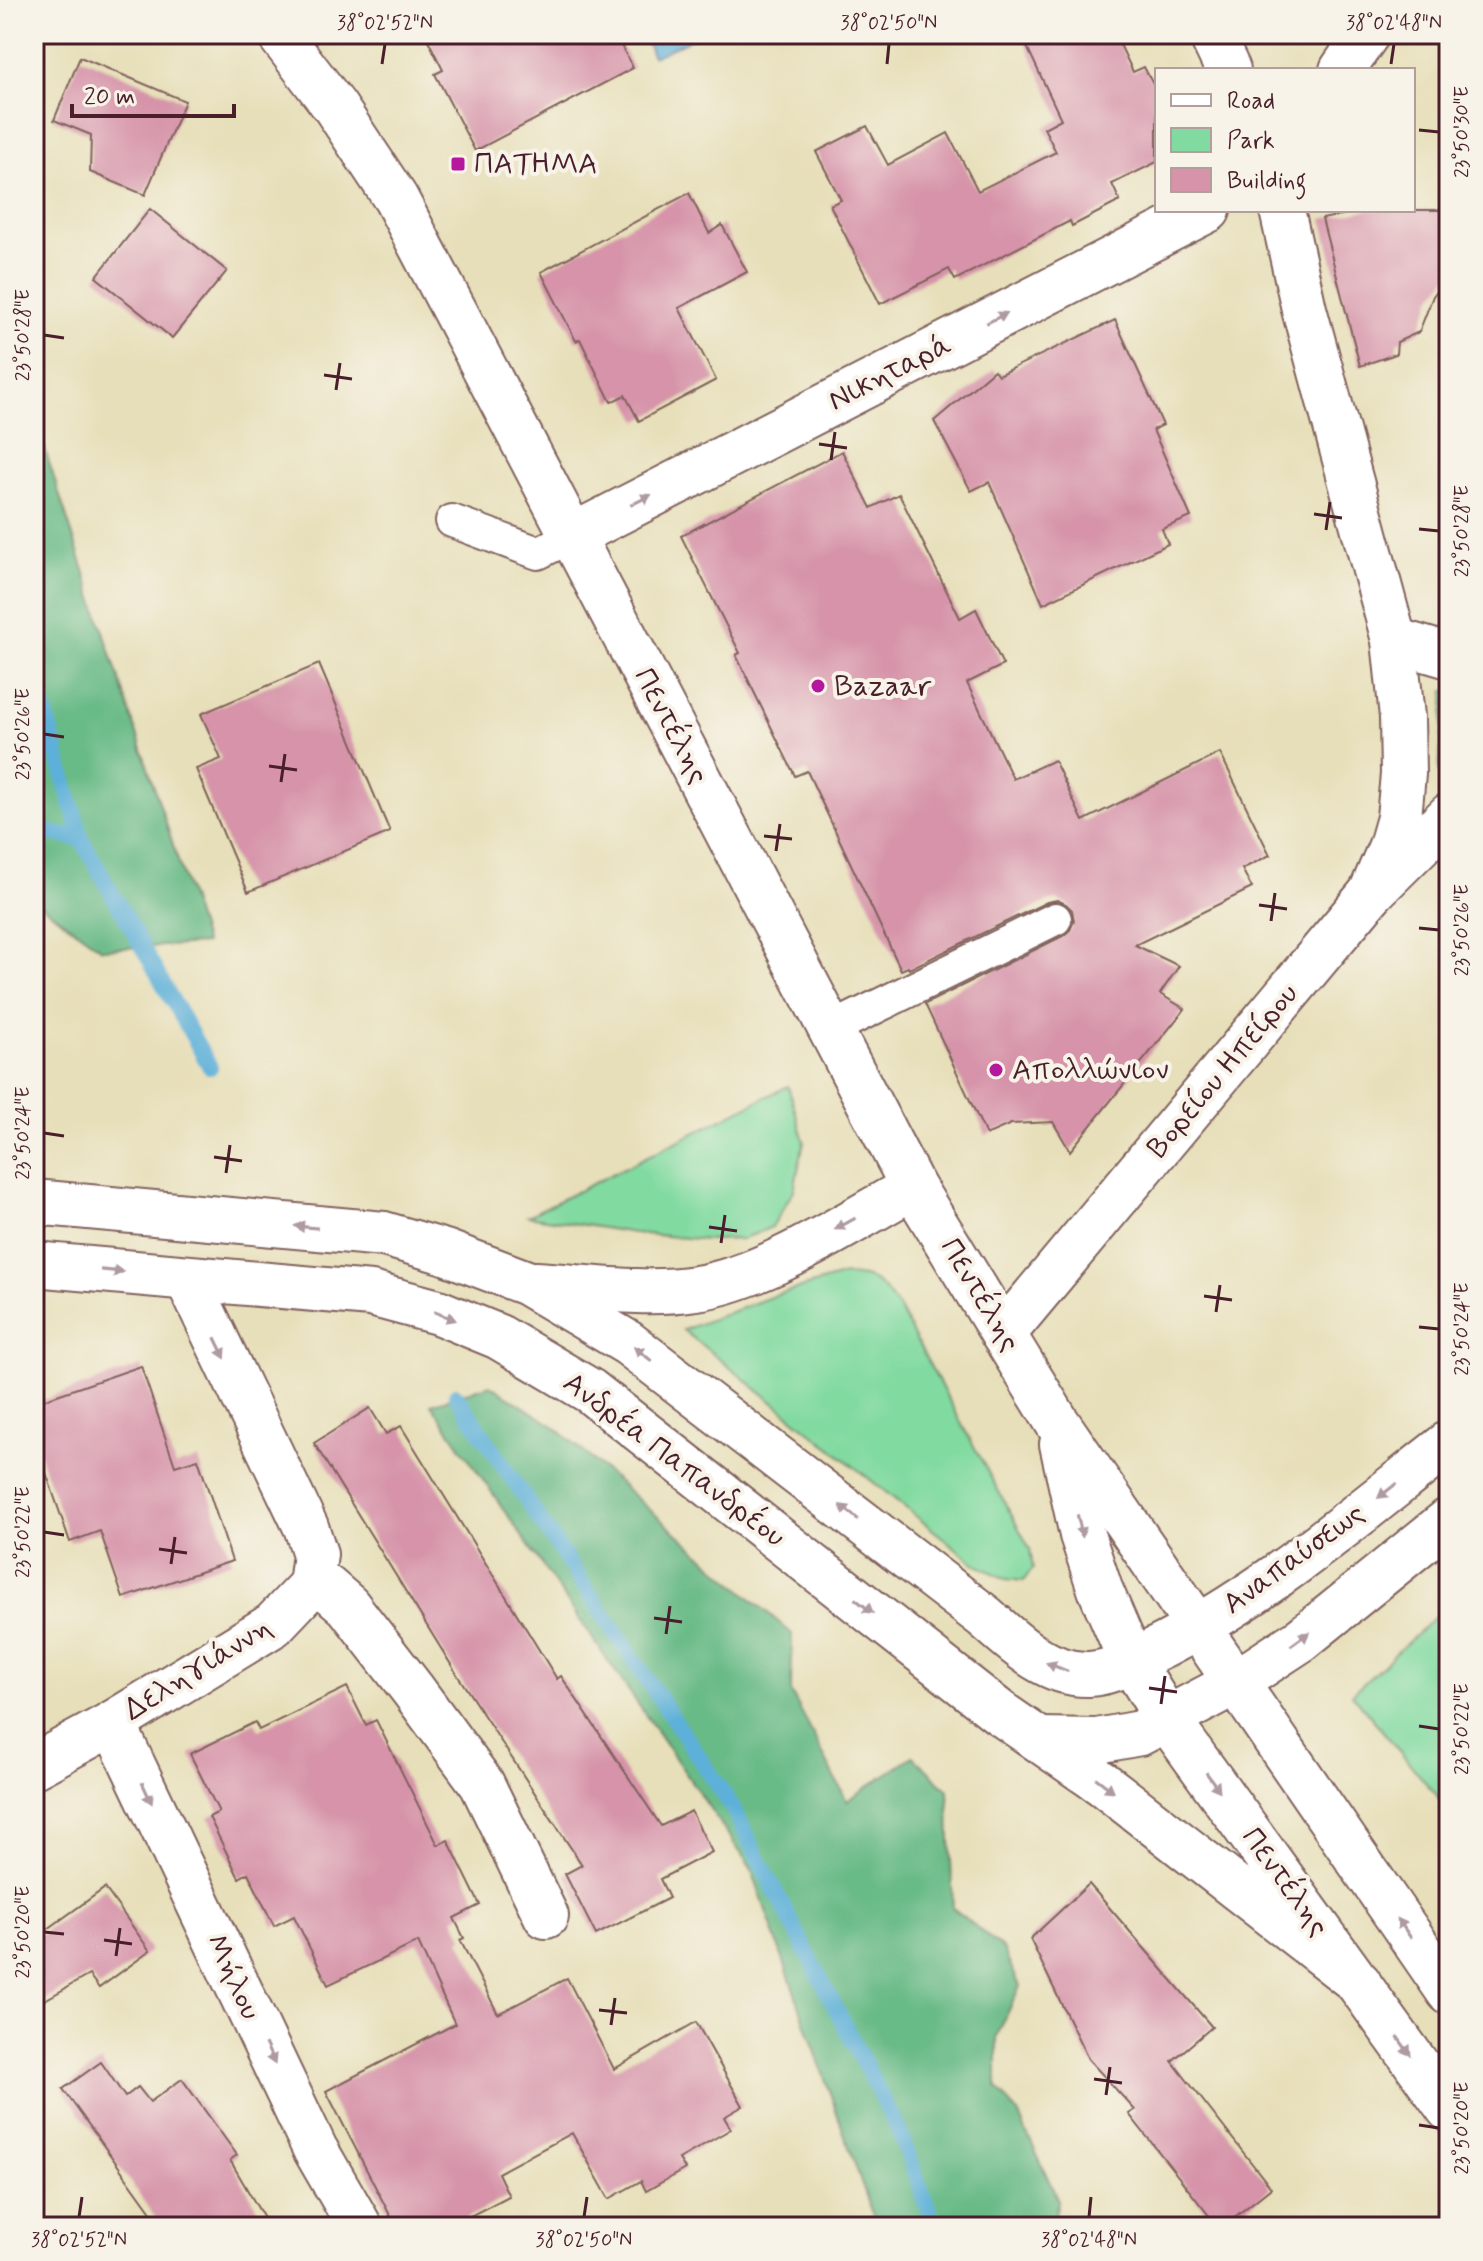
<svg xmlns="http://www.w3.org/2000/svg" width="1483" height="2261" font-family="Mynerve,sans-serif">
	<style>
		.green { fill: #81daa0; stroke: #667c66; stroke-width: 2 }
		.forest { fill: #68ba86; stroke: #596c58; stroke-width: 2 }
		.water { fill: #5db0d9; stroke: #546882; stroke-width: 2 }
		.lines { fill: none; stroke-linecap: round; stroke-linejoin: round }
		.stream { stroke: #5db0d9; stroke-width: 16 }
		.building { fill: #d693a9 }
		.lane-casing { stroke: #81625d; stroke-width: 36 }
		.street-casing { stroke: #81625d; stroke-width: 48 }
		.secondary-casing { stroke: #81625d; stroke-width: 48 }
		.lane { stroke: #fff; stroke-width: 32 }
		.street { stroke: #fff; stroke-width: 44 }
		.secondary { stroke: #fff; stroke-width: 44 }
		.oneway { fill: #ae9aa0 }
		.ticks { fill: none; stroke: #4a1f2b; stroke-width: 3 }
		.poi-dot { fill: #b5179e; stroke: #f7f3e8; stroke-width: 3 }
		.labels { text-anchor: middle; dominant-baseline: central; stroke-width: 8; stroke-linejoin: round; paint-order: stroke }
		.poi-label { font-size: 30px; fill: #4a1f2b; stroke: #f7f3e8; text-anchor: start }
		.street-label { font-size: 30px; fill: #4a1f2b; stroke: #f7f3e8 }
		.neatline { fill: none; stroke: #4a1f2b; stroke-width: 3 }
		.ticks-label { font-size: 20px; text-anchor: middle; fill: #4a1f2b }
	</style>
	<rect width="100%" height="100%" fill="#f7f3e8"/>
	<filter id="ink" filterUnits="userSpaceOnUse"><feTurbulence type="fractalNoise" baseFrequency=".0125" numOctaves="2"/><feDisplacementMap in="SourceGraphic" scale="16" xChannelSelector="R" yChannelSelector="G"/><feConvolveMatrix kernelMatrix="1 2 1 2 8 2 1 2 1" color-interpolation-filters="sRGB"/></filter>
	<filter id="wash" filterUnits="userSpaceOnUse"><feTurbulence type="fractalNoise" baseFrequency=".006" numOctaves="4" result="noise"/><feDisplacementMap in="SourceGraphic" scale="32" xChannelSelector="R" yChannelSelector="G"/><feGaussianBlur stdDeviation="1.8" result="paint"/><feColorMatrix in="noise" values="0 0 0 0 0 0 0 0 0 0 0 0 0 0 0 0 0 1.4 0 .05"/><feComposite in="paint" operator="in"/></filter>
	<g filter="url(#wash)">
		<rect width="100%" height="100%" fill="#e7dfb9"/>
		<g class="green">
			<polygon points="1445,691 1449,691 1449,769 1442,774 1439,772"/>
			<polygon points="788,1086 804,1141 794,1190 772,1227 743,1239 708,1240 634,1233 528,1216"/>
			<path d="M845,1275c31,1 35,8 53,32l132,242 3,20 -10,12 -17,-2 -29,-14 -294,-235 93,-35z"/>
			<polygon points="1449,1604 1449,1811 1352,1694"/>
		</g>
		<g class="forest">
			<polygon points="34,416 205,944 102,949 34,900"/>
			<polygon points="490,1385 554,1426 792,1634 791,1692 847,1801 913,1756 948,1790 953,1908 1003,1949 1020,1986 997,2036 997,2087 1018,2114 1058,2200 1053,2227 877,2227 751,1868 431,1404"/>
		</g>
		<polygon class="water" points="643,34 699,34 699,35 653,57"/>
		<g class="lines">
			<g class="stream">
				<polyline points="34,674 82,840 210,1067"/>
				<polyline points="34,829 82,840"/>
				<polyline points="456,1395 731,1805 900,2133 935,2227"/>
			</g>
		</g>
		<g id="blocks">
			<g class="building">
				<polygon points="425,34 615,34 633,68 475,151 435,74 443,70"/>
				<polygon points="1021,34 1115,34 1133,72 1144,67 1157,92 1157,162 1112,184 1120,201 1072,226 1070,221 955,280 949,269 880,304 830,205 841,200 816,152 867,126 888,165 948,133 978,191 1056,152 1044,128 1061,119"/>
				<polygon points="80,57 185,101 145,195 90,172 91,135 54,120"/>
				<polygon points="689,193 709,233 722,225 747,272 679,308 716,380 639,421 625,395 611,402 580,339 576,341 541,272"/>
				<polygon points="150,209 227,271 172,338 96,277"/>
				<polygon points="1367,210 1449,210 1449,275 1433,296 1419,332 1397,342 1396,354 1360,366 1322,219"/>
				<polygon points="1115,320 1163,425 1153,430 1191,517 1162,529 1168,544 1043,604 989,482 971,491 934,421 994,370 998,375"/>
				<polygon points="842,451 871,508 899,494 960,618 976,609 1003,665 967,683 1013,779 1054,760 1083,821 1220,753 1270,855 1242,869 1252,888 1135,945 1179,966 1160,994 1185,1009 1070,1151 1053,1122 1011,1124 986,1135 925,1004 1063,936 1070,930 1074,921 1072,910 1066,904 1057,900 1047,902 909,969 908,967 901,970 807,771 795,776 736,655 740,653 681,536"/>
				<polygon points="319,664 390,832 248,892 196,769 221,759 201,714"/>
				<polygon points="141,1366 175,1466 198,1459 232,1561 123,1598 100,1531 70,1542 34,1438 34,1403"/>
				<polygon points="370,1408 386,1434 401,1426 557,1679 561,1676 661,1826 691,1811 712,1852 660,1879 669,1898 596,1935 565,1874 582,1865 458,1676 314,1443"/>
				<polygon points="347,1687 366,1725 376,1720 438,1845 448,1840 480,1905 454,1918 464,1938 460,1940 498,2014 567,1978 614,2069 696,2022 743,2106 724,2117 731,2129 679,2159 685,2169 646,2191 641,2181 609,2199 572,2133 498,2173 509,2196 449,2227 396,2227 326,2091 455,2024 418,1942 328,1985 294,1916 274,1926 248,1873 239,1878 209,1817 219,1812 190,1754 255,1722 259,1730"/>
				<polygon points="1089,1884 1212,2027 1172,2061 1271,2188 1222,2227 1218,2227 1129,2114 1135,2110 1088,2059 1030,1939"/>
				<polygon points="105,1888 150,1951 99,1988 89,1975 34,2006 34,1939"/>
				<polygon points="101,2062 125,2097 138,2087 150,2102 182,2079 237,2155 230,2160 269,2227 162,2227 63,2089"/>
			</g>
		</g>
	</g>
	<g filter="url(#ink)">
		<use href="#blocks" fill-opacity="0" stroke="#81625d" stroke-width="2"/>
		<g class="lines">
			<g class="lane-casing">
				<g id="lane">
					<polyline points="452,521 538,553 572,536"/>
					<polyline points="831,1029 1055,919"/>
				</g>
			</g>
			<g class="street-casing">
				<g id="street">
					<polyline points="1211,34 1228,70"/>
					<polyline points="1342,70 1367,34"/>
					<polyline points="1282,210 1304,309 1394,640 1402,717 1403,774 1399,818 1391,846 1371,893"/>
					<polyline points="572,536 1208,210"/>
					<polyline points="1394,640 1449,656"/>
					<polyline points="1003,1334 1371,893 1449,816"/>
					<polyline points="311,1585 326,1587 348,1606 413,1690 482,1784 546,1916"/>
					<polyline points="113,1723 315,2149 360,2227"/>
					<polyline points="34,1766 113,1723 273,1625 311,1585 315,1554 306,1527 187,1278"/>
				</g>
			</g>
			<g class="secondary-casing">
				<g id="secondary">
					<polyline points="279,34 335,107 396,199 913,1187 1057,1422 1449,1992"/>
					<path d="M34,1202l350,32 61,18 82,31 101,60 357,274c28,25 63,59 104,57 22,-1 42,-13 62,-22 109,-53 203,-135 298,-209"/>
					<polyline points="34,1264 371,1294 438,1312 499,1337 590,1391 999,1712 1103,1784 1359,1983"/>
					<path d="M536,1284c52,3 108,12 160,4 72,-11 153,-66 217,-101"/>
					<polyline points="1062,1444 1082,1535 1100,1589 1131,1661 1167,1719 1449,2109"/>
					<polyline points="1041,1740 1097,1741 1140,1733 1235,1683 1302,1639 1449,1520"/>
				</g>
			</g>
			<use href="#lane" class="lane"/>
			<use href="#street" class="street"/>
			<use href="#secondary" class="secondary"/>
		</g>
		<defs><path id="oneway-solid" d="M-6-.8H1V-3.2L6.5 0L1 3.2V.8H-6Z" transform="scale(2)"/></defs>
		<g class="oneway">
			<use href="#oneway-solid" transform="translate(997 318) rotate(-27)"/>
			<use href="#oneway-solid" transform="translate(641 500) rotate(-27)"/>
			<use href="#oneway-solid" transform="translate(845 1224) rotate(151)"/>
			<use href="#oneway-solid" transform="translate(306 1227) rotate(-175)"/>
			<use href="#oneway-solid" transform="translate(112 1271) rotate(5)"/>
			<use href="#oneway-solid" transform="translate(445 1316) rotate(21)"/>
			<use href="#oneway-solid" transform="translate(220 1348) rotate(64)"/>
			<use href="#oneway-solid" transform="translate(643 1354) rotate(-142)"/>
			<use href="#oneway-solid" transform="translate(1387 1491) rotate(142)"/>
			<use href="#oneway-solid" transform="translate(849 1512) rotate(-142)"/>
			<use href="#oneway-solid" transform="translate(1080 1526) rotate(77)"/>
			<use href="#oneway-solid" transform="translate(864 1606) rotate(38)"/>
			<use href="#oneway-solid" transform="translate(1300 1639) rotate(-36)"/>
			<use href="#oneway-solid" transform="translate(1057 1667) rotate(-158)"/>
			<use href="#oneway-solid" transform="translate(1213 1782) rotate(54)"/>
			<use href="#oneway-solid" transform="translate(1105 1785) rotate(37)"/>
			<use href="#oneway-solid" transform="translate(147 1793) rotate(65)"/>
			<use href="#oneway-solid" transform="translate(1404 1928) rotate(-125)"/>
			<use href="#oneway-solid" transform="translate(1404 2046) rotate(54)"/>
			<use href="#oneway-solid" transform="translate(270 2054) rotate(65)"/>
		</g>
	</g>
	<path class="ticks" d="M382,64l3,-20M887,64l2,-20M1391,64l3,-20M1419,130l20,2M44,335l20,3M324,375l28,4M336,390l4,-27M819,444l28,4M831,460l4,-28M1314,514l28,4M1419,529l20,2M1326,530l4,-28M44,734l20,3M269,766l28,4M281,782l4,-28M764,836l28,3M776,851l4,-27M1259,905l28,4M1271,921l4,-28M1419,928l20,2M44,1133l20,3M214,1157l28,4M226,1173l4,-28M709,1227l28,4M721,1243l4,-28M1204,1296l28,4M1216,1312l4,-27M1419,1327l20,2M44,1532l20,3M159,1549l28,4M171,1564l4,-27M654,1618l28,4M666,1634l4,-28M1149,1688l28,4M1161,1704l4,-28M1419,1726l20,3M44,1932l20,2M104,1940l28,4M116,1956l4,-28M599,2010l28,3M611,2025l4,-27M1094,2079l28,4M1106,2095l4,-28M1419,2125l20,3M79,2217l3,-20M584,2217l3,-20M1089,2217l2,-20"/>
	<g class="poi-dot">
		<rect x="450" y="156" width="16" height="16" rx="4"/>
		<circle cx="818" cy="686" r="8"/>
		<circle cx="996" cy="1070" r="8"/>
	</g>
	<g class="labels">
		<g class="poi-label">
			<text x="474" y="164">ΠΑΤΗΜΑ</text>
			<text x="834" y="686">Bazaar</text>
			<text x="1012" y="1070">Απολλώνιον</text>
		</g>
		<g class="street-label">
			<text transform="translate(890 373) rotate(-27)">Νικηταρά</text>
			<text transform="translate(671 726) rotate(62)">Πεντέλης</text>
			<text transform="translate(1223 1071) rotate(-50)">Βορείου Ηπείρου</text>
			<text transform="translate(980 1295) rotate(59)">Πεντέλης</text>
			<text transform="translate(674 1460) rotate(37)">Ανδρέα Παπανδρέου</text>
			<text transform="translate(1294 1559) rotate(-36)">Αναπαύσεως</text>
			<text transform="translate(198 1669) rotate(-32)">Δεληγιάννη</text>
			<text transform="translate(1285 1882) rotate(54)">Πεντέλης</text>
			<text transform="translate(233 1977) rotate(65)">Μήλου</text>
		</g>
	</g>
	<rect width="1483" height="2261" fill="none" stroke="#f7f3e8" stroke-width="88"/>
	<rect x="1155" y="68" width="260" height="144" fill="#f7f3e8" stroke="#b29e9c" stroke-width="2"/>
	<rect x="1171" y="94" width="40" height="12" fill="#ffffff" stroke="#b29e9c" stroke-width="2"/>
	<text x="1227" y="108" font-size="24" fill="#4a1f2b">Road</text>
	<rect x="1171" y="128" width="40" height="24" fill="#81daa0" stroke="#b29e9c" stroke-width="2"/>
	<text x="1227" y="148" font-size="24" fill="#4a1f2b">Park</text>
	<rect x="1171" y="168" width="40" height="24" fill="#d693a9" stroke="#b29e9c" stroke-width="2"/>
	<text x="1227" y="188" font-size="24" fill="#4a1f2b">Building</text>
	<path d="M72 104v12h162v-12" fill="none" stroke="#4a1f2b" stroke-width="4"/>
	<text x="84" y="104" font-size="24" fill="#4a1f2b" stroke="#f7f3e8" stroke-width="6" paint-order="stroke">20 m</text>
	<rect x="44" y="44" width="1395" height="2173" class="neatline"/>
	<g class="ticks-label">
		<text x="385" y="29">38°02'52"N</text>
		<text x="889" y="29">38°02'50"N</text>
		<text x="1394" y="29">38°02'48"N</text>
		<text transform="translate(1461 132) rotate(-90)" y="7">23°50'30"E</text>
		<text transform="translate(22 335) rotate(-90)" y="7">23°50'28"E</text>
		<text transform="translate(1461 531) rotate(-90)" y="7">23°50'28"E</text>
		<text transform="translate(22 734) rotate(-90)" y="7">23°50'26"E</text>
		<text transform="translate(1461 930) rotate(-90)" y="7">23°50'26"E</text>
		<text transform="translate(22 1133) rotate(-90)" y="7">23°50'24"E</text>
		<text transform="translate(1461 1329) rotate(-90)" y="7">23°50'24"E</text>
		<text transform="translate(22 1532) rotate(-90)" y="7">23°50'22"E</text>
		<text transform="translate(1461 1729) rotate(-90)" y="7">23°50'22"E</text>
		<text transform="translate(22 1932) rotate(-90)" y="7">23°50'20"E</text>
		<text transform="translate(1461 2128) rotate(-90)" y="7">23°50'20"E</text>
		<text x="79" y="2246">38°02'52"N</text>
		<text x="584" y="2246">38°02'50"N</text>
		<text x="1089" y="2246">38°02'48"N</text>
	</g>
</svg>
